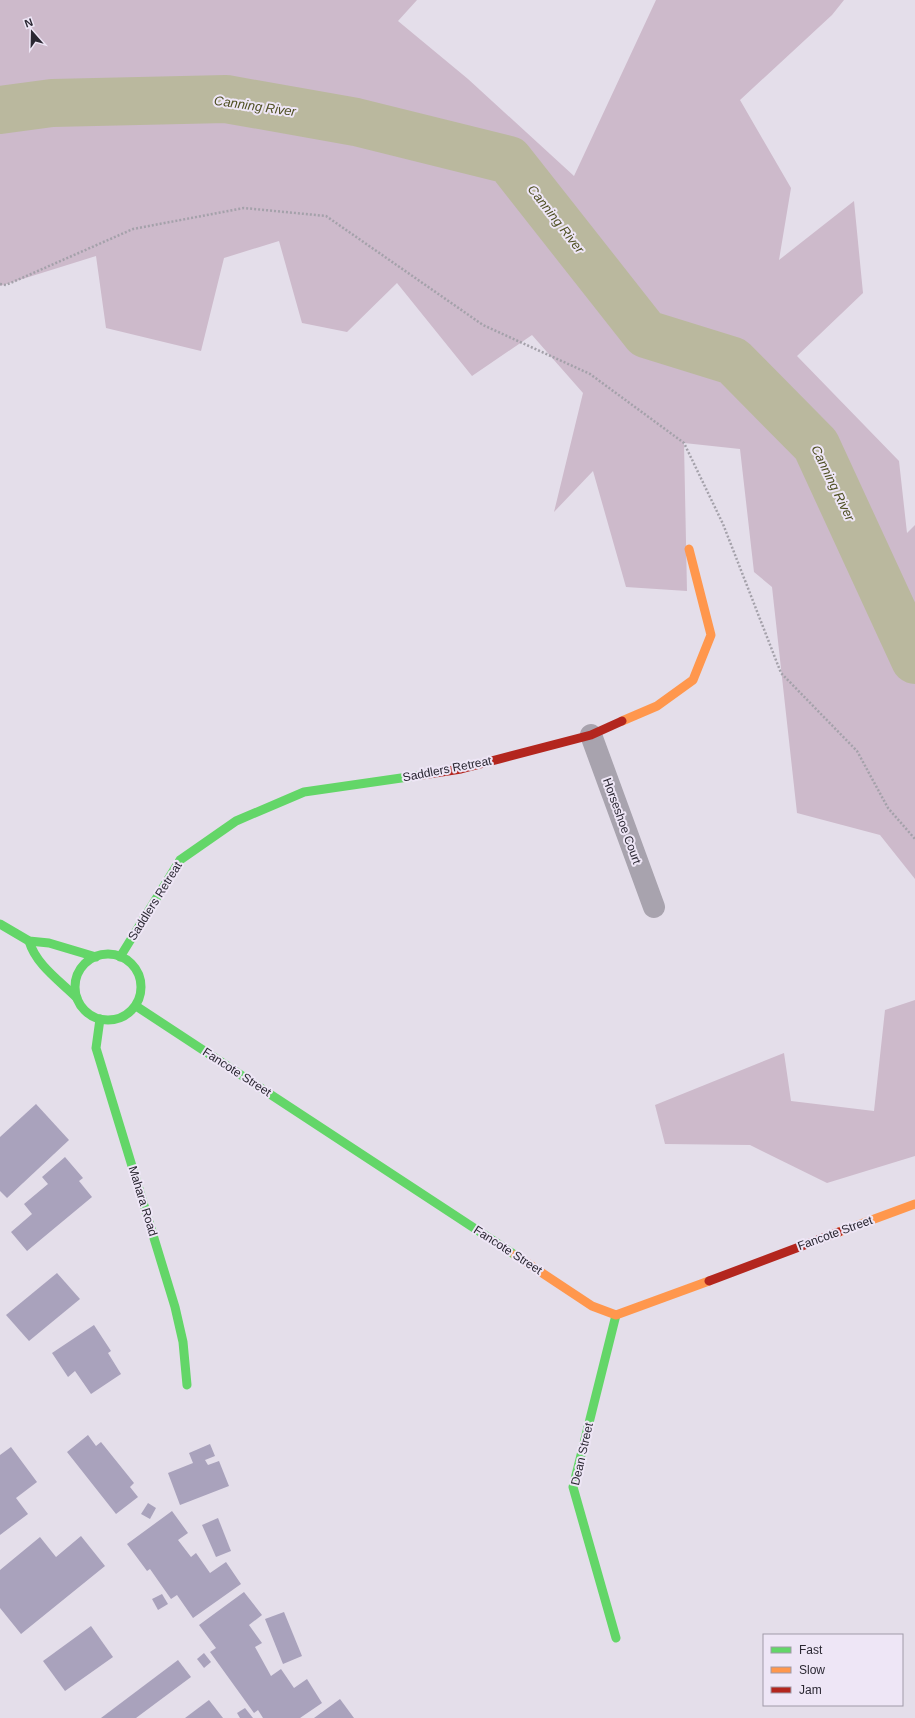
<svg xmlns="http://www.w3.org/2000/svg" width="915" height="1718" font-family="Helvetica,sans-serif">
	<style>
		.green { fill: #cdbacb }
		.lines { fill: none; stroke-linecap: round; stroke-linejoin: round }
		.river { stroke: #bab89e; stroke-width: 48 }
		.building { fill: #a9a2bc }
		.path { stroke: #a4a1aa; stroke-width: 2.5; stroke-dasharray: 2 2; stroke-linecap: butt }
		.street { stroke: #a8a3ae; stroke-width: 22 }
		.fast { stroke: #63d668; stroke-width: 9 }
		.slow { stroke: #ff974d; stroke-width: 9 }
		.jam { stroke: #b3261e; stroke-width: 9 }
		.labels { text-anchor: middle; dominant-baseline: central; stroke-width: 4; stroke-linejoin: round; paint-order: stroke }
		.street-label { font-size: 12px; fill: #2a2732; stroke: #eee6f6 }
		.water-label { font-size: 13px; font-style: italic; fill: #4e4f22; stroke: #eee6f6 }
	</style>
	<rect width="100%" height="100%" fill="#e4deea"/>
	<g class="green">
		<polygon points="0,0 417,0 398,21 468,79 574,176 656,0 844,0 832,15 740,100 791,188 779,260 854,201 863,293 797,356 899,461 907,533 915,525 915,879 880,835 797,813 772,587 754,572 740,449 684,443 687,591 626,587 593,471 554,512 583,393 532,335 472,376 397,283 347,332 302,323 279,241 224,258 201,351 106,328 96,256 0,286"/>
		<polygon points="915,1000 915,1156 827,1183 750,1145 665,1144 655,1105 784,1053 791,1101 874,1111 885,1010"/>
	</g>
	<g class="lines">
		<polyline class="river" points="0,110 52,103 226,99 356,122 509,160 646,334 733,361 816,445 915,660"/>
	</g>
	<g class="building">
		<polygon points="36,1104 69,1140 7,1198 0,1191 0,1137"/>
		<polygon points="65,1157 83,1178 79,1181 92,1197 27,1251 11,1232 32,1214 24,1204 48,1184 42,1177"/>
		<polygon points="57,1273 80,1299 29,1341 6,1315"/>
		<polygon points="94,1325 111,1351 108,1353 121,1374 91,1394 75,1371 68,1377 52,1353"/>
		<polygon points="88,1435 96,1446 101,1442 134,1483 130,1487 138,1497 116,1514 67,1452"/>
		<polygon points="210,1444 215,1456 205,1460 208,1465 219,1461 229,1486 180,1505 168,1473 193,1463 189,1453"/>
		<polygon points="11,1447 37,1482 16,1498 28,1514 0,1535 0,1455"/>
		<polygon points="148,1503 156,1508 150,1519 141,1514"/>
		<polygon points="172,1511 188,1533 178,1540 191,1557 196,1553 210,1573 226,1562 241,1584 193,1618 177,1595 171,1599 150,1569 147,1571 127,1544"/>
		<polygon points="218,1518 231,1551 216,1557 202,1525"/>
		<polygon points="81,1536 105,1566 21,1634 0,1608 0,1570 40,1537 56,1557"/>
		<polygon points="244,1592 262,1615 249,1625 262,1643 255,1647 271,1676 281,1669 294,1688 307,1679 322,1703 300,1718 263,1718 258,1710 254,1713 210,1652 216,1648 199,1625"/>
		<polygon points="162,1594 168,1604 158,1610 152,1599"/>
		<polygon points="284,1612 302,1656 283,1664 265,1619"/>
		<polygon points="91,1626 113,1657 65,1691 43,1661"/>
		<polygon points="204,1653 211,1662 204,1668 197,1659"/>
		<polygon points="178,1660 191,1677 136,1718 101,1718"/>
		<polygon points="340,1699 354,1718 314,1718"/>
		<polygon points="209,1700 223,1718 185,1718"/>
		<polygon points="245,1708 253,1718 240,1718 237,1713"/>
	</g>
	<g class="lines">
		<polyline class="path" points="0,284 6,285 133,229 244,208 326,216 483,325 590,374 684,443 723,524 781,673 857,751 888,808 915,839"/>
		<polyline class="street" points="591,735 654,907"/>
		<g class="fast">
			<polyline points="0,924 29,941 49,943 96,957"/>
			<path d="M29,941c7,24 31,40 48,57"/>
			<circle cx="108" cy="987" r="33"/>
			<polyline points="120,957 180,860 236,821 304,792 422,775"/>
			<polyline points="136,1006 515,1255"/>
			<polyline points="100,1019 96,1048 175,1307 183,1342 187,1385"/>
			<polyline points="616,1315 573,1487 616,1638"/>
		</g>
		<g class="slow">
			<polyline points="622,721 657,706 693,680 711,635 689,549"/>
			<polyline points="839,1232 915,1204"/>
			<polyline points="515,1255 592,1306 616,1315 709,1281"/>
		</g>
		<g class="jam">
			<polyline points="422,775 461,769 591,735 622,721"/>
			<polyline points="709,1281 839,1232"/>
		</g>
	</g>
	<g class="labels">
		<g class="street-label">
			<text transform="translate(447 769) rotate(-11)">Saddlers Retreat</text>
			<text transform="translate(622 821) rotate(70)">Horseshoe Court</text>
			<text transform="translate(155 901) rotate(-58)">Saddlers Retreat</text>
			<text transform="translate(237 1072) rotate(33)">Fancote Street</text>
			<text transform="translate(143 1201) rotate(73)">Mahara Road</text>
			<text transform="translate(835 1233) rotate(-20)">Fancote Street</text>
			<text transform="translate(508 1250) rotate(33)">Fancote Street</text>
			<text transform="translate(582 1454) rotate(-77)">Dean Street</text>
		</g>
		<g class="water-label">
			<text transform="translate(255 106) rotate(8)">Canning River</text>
			<text transform="translate(556 219) rotate(52)">Canning River</text>
			<text transform="translate(833 483) rotate(64)">Canning River</text>
		</g>
	</g>
	<rect x="763" y="1634" width="140" height="72" fill="#eee6f6" stroke="#a09aa8"/>
	<rect x="771" y="1647" width="20" height="6" fill="#63d668" stroke="#a09aa8"/>
	<text x="799" y="1654" font-size="12" fill="#2a2732">Fast</text>
	<rect x="771" y="1667" width="20" height="6" fill="#ff974d" stroke="#a09aa8"/>
	<text x="799" y="1674" font-size="12" fill="#2a2732">Slow</text>
	<rect x="771" y="1687" width="20" height="6" fill="#b3261e" stroke="#a09aa8"/>
	<text x="799" y="1694" font-size="12" fill="#2a2732">Jam</text>
	<g transform="translate(32 32) rotate(340)" stroke="#eee6f6" stroke-width="3" paint-order="stroke">
	<path d="M0-3L7 15L0 10L-7 15Z" fill="#2a2732"/>
	<text y="-6" font-size="11" font-weight="bold" text-anchor="middle" fill="#2a2732">N</text>
	</g>
</svg>
